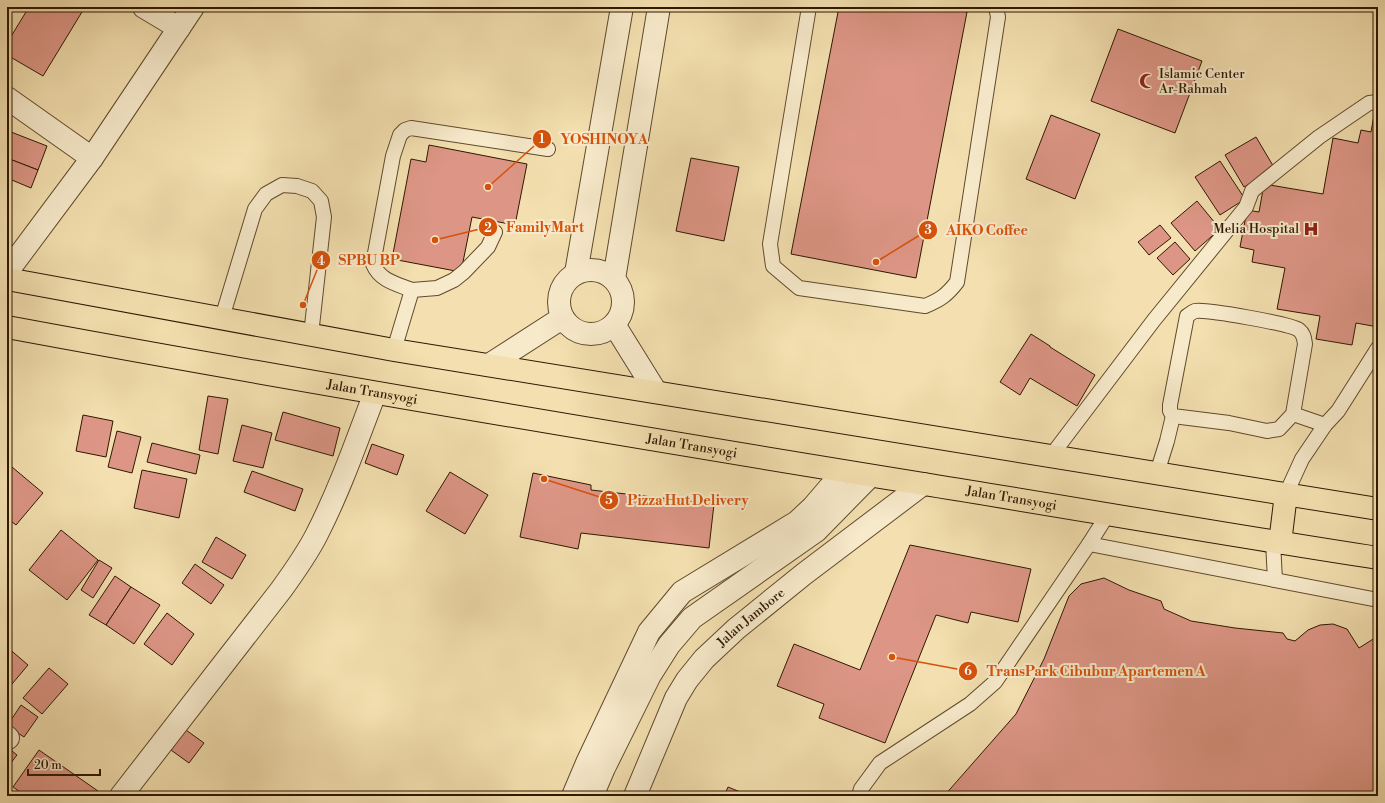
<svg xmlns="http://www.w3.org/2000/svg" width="1385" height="803" font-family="'Libre Bodoni',serif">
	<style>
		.building { fill: #dd9686; stroke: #2f1800 }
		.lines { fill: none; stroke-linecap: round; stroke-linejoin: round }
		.lane-casing { stroke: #604a2c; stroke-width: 16 }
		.street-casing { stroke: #604a2c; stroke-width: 24 }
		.highway-casing { stroke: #2f1800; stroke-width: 24 }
		.lane { stroke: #f7eacb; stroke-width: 14 }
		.street { stroke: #f7eacb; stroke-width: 22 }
		.highway { stroke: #f3dfaf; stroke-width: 22 }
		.labels { text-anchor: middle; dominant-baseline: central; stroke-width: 4; stroke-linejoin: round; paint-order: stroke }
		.poi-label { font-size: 13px; fill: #2f1800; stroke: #f7eacb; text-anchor: start }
		.street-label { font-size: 13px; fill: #2f1800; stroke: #f7eacb }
		.leader { fill: none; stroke: #d6520b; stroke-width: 1.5 }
		.callout-dot { fill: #d6520b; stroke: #f7eacb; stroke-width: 1.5 }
		.mark-label { font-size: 12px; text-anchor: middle; font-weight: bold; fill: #fff }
		.callout-label { font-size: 14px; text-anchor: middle; font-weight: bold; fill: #d6520b; stroke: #f7eacb; stroke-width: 4; stroke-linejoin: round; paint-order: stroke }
	</style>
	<rect width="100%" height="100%" fill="#f3dfaf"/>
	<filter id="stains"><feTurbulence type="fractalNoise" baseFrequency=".005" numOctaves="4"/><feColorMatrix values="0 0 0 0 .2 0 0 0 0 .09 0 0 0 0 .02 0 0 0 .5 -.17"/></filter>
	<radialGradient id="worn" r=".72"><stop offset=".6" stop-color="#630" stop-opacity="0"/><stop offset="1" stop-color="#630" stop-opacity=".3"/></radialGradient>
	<g class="building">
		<polygon points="29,7 85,7 43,76 7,55 7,43"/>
		<polygon points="839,7 939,7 967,12 916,278 791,254"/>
		<polygon points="1118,29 1202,61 1175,133 1091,101"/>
		<polygon points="1376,104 1378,104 1378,327 1356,323 1352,345 1316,339 1320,316 1277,309 1285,268 1252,262 1254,250 1240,247 1247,210 1259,212 1264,184 1323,194 1333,138 1358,143 1361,130 1371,132"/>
		<polygon points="1051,115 1100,134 1075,199 1026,179"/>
		<polygon points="11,132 47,146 38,170 7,158 7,142"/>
		<polygon points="1256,137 1275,169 1244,187 1225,155"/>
		<polygon points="429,145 527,164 515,225 472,217 461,272 392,259 411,159 426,162"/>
		<polygon points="7,158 38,170 31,188 7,178"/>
		<polygon points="691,158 739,167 724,241 676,231"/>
		<polygon points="1220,161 1245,199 1220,215 1195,177"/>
		<polygon points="1197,201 1220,229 1195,251 1171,223"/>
		<polygon points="1160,225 1171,238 1149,255 1138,242"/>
		<polygon points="1175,242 1190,259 1173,275 1157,258"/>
		<polygon points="1031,334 1050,346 1050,347 1095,375 1077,406 1030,378 1020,395 1000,382"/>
		<polygon points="208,396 228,399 218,454 199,450"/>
		<polygon points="283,412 340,428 333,456 275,440"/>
		<polygon points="83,415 113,421 106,457 76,451"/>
		<polygon points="242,425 272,433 263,468 233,461"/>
		<polygon points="117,431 141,437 132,473 108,467"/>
		<polygon points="152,443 200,455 196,474 147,462"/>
		<polygon points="372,444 404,455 397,475 365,463"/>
		<polygon points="12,467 43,493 16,525 7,518 7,473"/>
		<polygon points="142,470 187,479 179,518 134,508"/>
		<polygon points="252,471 303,489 295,511 244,492"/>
		<polygon points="450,472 488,495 465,534 426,511"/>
		<polygon points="533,473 591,485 591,490 714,504 709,548 581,533 578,549 520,537"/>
		<polygon points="61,530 98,560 67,600 29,570"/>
		<polygon points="216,537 246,555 232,579 202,562"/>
		<polygon points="910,545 1031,569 1018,622 971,612 968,623 936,615 885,743 819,718 824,704 777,686 794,644 860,670"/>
		<polygon points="99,560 112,568 93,598 81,590"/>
		<polygon points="195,564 224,585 211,604 182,583"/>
		<polygon points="115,576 131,587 106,625 89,615"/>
		<polygon points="1104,578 1129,590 1161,601 1164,609 1191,621 1235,628 1283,633 1287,639 1295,641 1308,630 1320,625 1333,624 1347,629 1359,648 1378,636 1378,796 944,796 1016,714 1044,659 1069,596 1081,584"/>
		<polygon points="131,587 160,605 134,644 106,625"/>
		<polygon points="167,613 194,634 172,665 144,644"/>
		<polygon points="7,647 28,665 7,690"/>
		<polygon points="49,668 68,684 42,714 23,698"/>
		<polygon points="21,705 38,717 24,737 7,726"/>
		<polygon points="179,725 204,743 189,763 164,745"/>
		<polygon points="7,747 17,755 7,768"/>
		<polygon points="39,750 98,791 94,796 26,796 13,787"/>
		<polygon points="728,787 750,796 724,796"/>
	</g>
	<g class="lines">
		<g class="lane-casing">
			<g id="lane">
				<path d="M809,7l-39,237 3,22 26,22 126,18c15,-6 22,-11 32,-24l41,-265 -2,-10"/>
				<polyline points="412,290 437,288 454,280 464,272 488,247 495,232"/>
				<polyline points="222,318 255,209 266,194 282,185 297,186 312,191 321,201 324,217 311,335"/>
				<path d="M394,350l18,-60c-15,-6 -32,-9 -39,-26l20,-108 7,-21 5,-5 6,-2 137,21"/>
				<path d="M1293,414l12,-70c-1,-6 -1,-10 -6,-14 -8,-6 -93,-21 -104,-19 -3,1 -6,4 -8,5l-17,89v6l3,5 56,7 38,8 12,-2 14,-15 32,11"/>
				<polyline points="1051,456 1154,320 1246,207 1252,191 1319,137 1369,103 1378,102"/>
				<polyline points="1157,473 1167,441 1173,416"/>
				<polyline points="1286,494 1302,459 1325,425 1338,411 1378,348"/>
				<polyline points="1273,542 1275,580"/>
				<polyline points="1089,544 1378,600"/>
				<polyline points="859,796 861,789 880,763 970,704 995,682 1089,544 1108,514"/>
			</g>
		</g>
		<g class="street-casing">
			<g id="street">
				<polyline points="144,7 179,28"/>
				<polyline points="7,98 92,158"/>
				<circle cx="591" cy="302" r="32"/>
				<polyline points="7,272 92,158 193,7"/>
				<polyline points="576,273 622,7"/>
				<polyline points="614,279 659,7"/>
				<polyline points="615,326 656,392"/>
				<polyline points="489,365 562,318"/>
				<polyline points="7,737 8,738"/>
				<path d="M121,796l160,-206c13,-18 26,-36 36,-56 23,-45 40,-94 58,-141"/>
				<polyline points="573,796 587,763 649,632 682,592 797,522 813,507 843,472"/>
				<polyline points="592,796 604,768 650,675 669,645 692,618 816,531 870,476"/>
				<path id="s1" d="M635,796l41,-98 11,-18 17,-21 32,-30 68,-55 119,-90"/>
			</g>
		</g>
		<g class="highway-casing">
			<g id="highway">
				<polyline points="7,279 394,350 1378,509"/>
				<path id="s2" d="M7,327c307,57 615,108 923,158 149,24 298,50 448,73"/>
				<polyline points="1280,543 1286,494"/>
			</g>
		</g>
		<use href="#lane" class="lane"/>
		<use href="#street" class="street"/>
		<use href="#highway" class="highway"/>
	</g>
	<defs>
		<g id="mosque-bare" transform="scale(1.2)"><path d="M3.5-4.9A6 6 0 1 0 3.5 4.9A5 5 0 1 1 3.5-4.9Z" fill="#8f2418" stroke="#f7eacb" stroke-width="2.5" paint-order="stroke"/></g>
		<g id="hospital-bare" transform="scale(1.2)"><path d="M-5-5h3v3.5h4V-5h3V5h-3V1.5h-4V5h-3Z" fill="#8f2418" stroke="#f7eacb" stroke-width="2.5" paint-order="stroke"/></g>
	</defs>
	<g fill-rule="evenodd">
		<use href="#mosque-bare" x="1147" y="81"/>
		<use href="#hospital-bare" x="1311" y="229"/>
	</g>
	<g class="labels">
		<g class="poi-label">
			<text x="1159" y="74">Islamic Center<tspan x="1159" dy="15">Ar-Rahmah</tspan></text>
			<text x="1299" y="229" text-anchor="end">Melia Hospital</text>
		</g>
		<g class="street-label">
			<text stroke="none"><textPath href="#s2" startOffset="371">Jalan Transyogi</textPath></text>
			<text stroke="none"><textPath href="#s2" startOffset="695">Jalan Transyogi</textPath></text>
			<text stroke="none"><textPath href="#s2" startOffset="1019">Jalan Transyogi</textPath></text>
			<text stroke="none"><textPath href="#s1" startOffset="217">Jalan Jambore</textPath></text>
		</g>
	</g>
	<path class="leader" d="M488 187L542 139M435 240L488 227M876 262L928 230M303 305L321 260M544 479L609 500M892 657L968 671"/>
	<g class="callout-dot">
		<circle cx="488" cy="187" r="4"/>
		<circle cx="435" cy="240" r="4"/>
		<circle cx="876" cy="262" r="4"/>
		<circle cx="303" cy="305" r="4"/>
		<circle cx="544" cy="479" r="4"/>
		<circle cx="892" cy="657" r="4"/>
		<circle cx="542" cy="139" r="10"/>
		<circle cx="488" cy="227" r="10"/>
		<circle cx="928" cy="230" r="10"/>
		<circle cx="321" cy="260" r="10"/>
		<circle cx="609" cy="500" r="10"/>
		<circle cx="968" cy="671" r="10"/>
	</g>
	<g class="mark-label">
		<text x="542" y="143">1</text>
		<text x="488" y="232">2</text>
		<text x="928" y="234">3</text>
		<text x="321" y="265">4</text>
		<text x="609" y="504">5</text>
		<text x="968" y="675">6</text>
	</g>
	<g class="callout-label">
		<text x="604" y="144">YOSHINOYA</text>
		<text x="545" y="232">FamilyMart</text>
		<text x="987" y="235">AIKO Coffee</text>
		<text x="369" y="265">SPBU BP</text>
		<text x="688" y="505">Pizza Hut Delivery</text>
		<text x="1096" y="676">TransPark Cibubur Apartemen A</text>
	</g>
	<rect width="1385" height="803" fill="none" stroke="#f3dfaf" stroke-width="24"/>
	<rect x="8" y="8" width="1369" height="787" fill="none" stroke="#2f1800" stroke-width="2"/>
	<rect x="12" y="12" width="1361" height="779" fill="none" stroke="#2f1800"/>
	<path d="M28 769v6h72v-6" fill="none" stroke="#2f1800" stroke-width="2"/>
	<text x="34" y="769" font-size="12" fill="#2f1800" stroke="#f7eacb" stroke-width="3" paint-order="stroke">20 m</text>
	<rect width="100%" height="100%" filter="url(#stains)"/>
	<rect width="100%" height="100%" fill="url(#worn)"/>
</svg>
